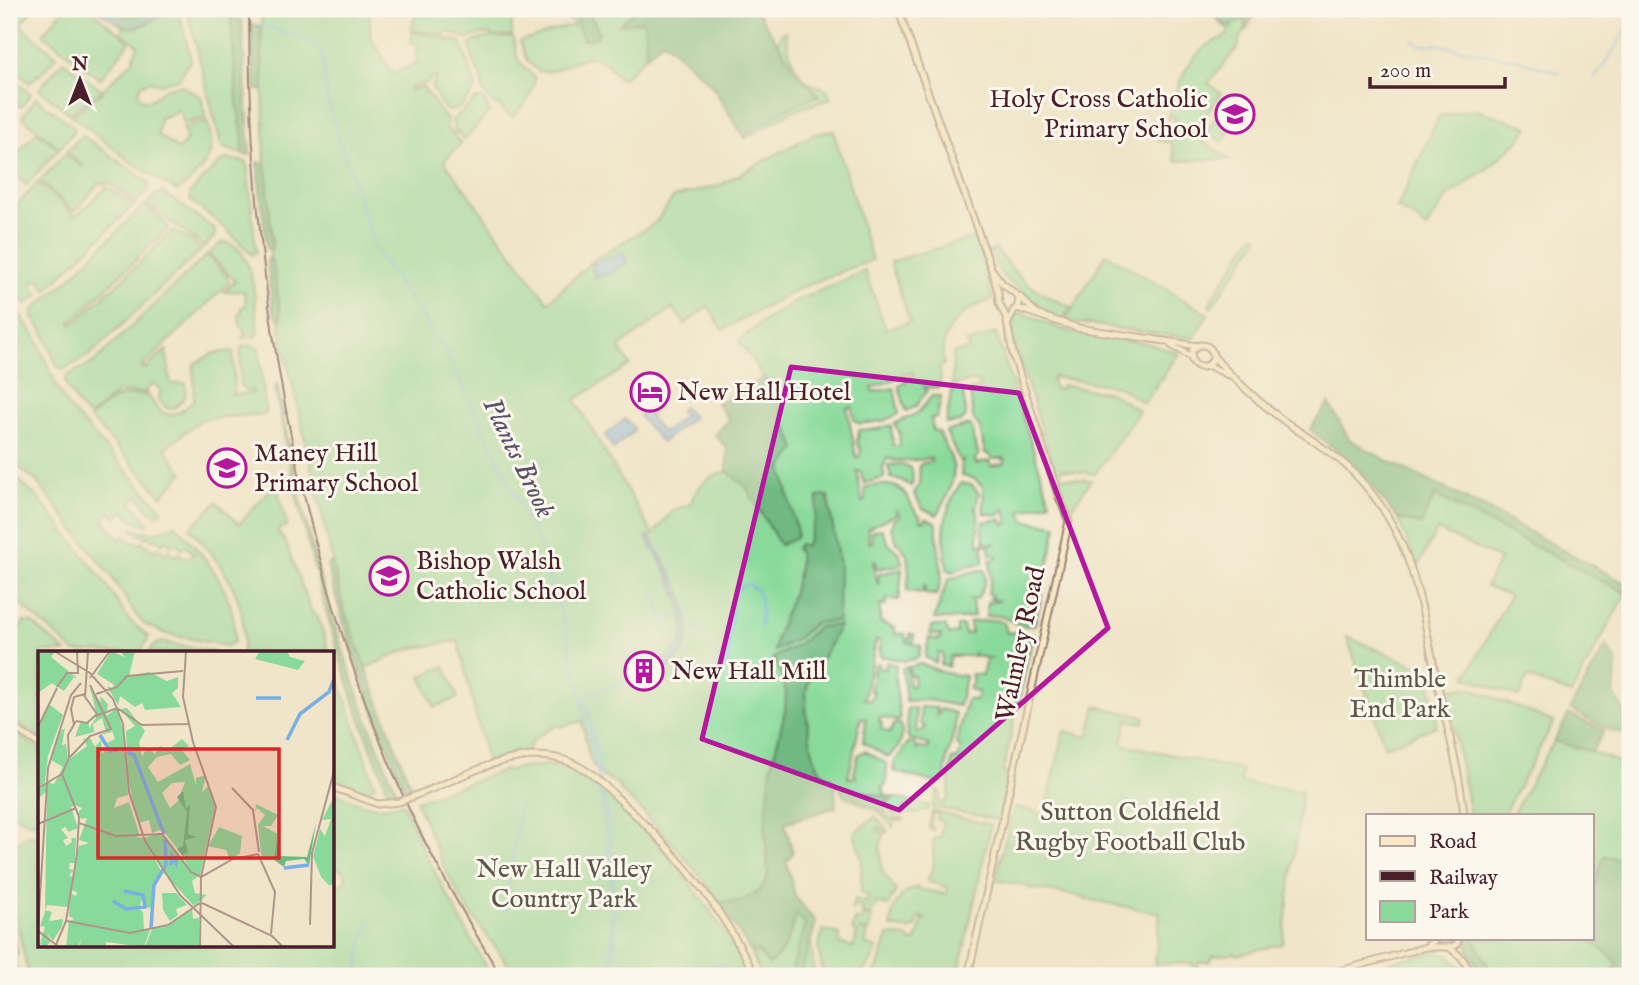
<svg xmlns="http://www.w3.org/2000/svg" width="1639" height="985" font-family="'IM FELL English',serif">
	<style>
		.green { fill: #89da9a; stroke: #6a7c62; stroke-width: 2 }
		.forest { fill: #6eba82; stroke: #5c6c56; stroke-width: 2 }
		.water { fill: #77afe6; stroke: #606788; stroke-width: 2 }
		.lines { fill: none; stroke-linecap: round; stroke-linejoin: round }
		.stream { stroke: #77afe6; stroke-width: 2 }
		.secondary-casing { stroke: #9d827a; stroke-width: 9 }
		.secondary { stroke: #f6e9c3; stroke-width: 5 }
		.rail { stroke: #4a1f2b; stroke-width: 2 }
		.secondary-bridge-casing { stroke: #9d827a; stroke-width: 9; stroke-linecap: butt }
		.secondary-bridge { stroke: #f6e9c3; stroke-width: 5 }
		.marked { fill: none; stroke: #b5179e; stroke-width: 5; stroke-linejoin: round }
		.labels { text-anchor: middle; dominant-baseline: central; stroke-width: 6; stroke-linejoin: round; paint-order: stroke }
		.poi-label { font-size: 26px; fill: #4a1f2b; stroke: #fbf7ec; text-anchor: start }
		.street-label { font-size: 26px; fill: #4a1f2b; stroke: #fbf7ec }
		.park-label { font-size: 26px; fill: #5d574c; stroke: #fbf7ec }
		.water-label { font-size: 28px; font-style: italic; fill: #5a516c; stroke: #fbf7ec }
		.inset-river { fill: none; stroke: #77afe6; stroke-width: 3.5 }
		.inset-road { fill: none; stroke: #ae968a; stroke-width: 2 }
		.view { fill: #d62828; fill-opacity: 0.15; stroke: #d62828; stroke-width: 3.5 }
		.inset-edge { fill: none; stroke: #4a1f2b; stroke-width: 3.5 }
	</style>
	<rect width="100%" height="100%" fill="#fbf7ec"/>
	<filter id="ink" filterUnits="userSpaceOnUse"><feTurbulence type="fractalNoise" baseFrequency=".0143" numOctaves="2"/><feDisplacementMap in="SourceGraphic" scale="14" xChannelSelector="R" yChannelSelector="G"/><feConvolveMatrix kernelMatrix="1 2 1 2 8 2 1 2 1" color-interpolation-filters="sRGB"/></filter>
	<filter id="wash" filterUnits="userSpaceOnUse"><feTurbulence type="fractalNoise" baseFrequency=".00686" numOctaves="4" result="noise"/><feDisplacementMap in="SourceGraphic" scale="28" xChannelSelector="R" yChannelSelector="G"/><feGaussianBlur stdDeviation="1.57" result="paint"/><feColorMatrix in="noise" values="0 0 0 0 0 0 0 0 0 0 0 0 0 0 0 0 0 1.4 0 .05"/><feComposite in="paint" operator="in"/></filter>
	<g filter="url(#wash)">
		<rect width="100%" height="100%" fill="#f0e5c9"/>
		<g class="green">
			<polygon points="9,9 34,9 20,25 57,56 39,76 39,73 30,83 9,65"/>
			<polygon points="64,9 89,9 130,42 100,79 44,35 44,32"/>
			<path d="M175,9h3l13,50 -12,20 -18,5 -12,-3 -9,5 -2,8 5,6c12,1 12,-5 20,-10 4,-3 13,-3 18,-5l20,12 5,21 -23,6 -2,-11 -5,-4 -1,4 -15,5 -2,17 20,14 9,-9 -4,-12 24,-7c8,26 6,36 -13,56 -6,6 -10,11 -18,14l-45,-29 -59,-46 31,-24 -1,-2 -32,24 -31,-25 24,-28 39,29 30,-28 6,-17 -18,-13 3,-5h15z"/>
			<polygon points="187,9 223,14 231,17 237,103 243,138 242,154 225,148 221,145"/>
			<path d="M261,9h109v27l23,38 26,-12 -4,-7 4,-7 -9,-6 3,-10 48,10 15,46c-2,6 -5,8 -10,13 -20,22 -25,4 -34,-14l4,-8 -4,-2 -5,7 -5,-1 -13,6 1,2 12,-4c12,9 11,21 25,32v9l14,16 -17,17 104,141 45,-42 62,-37 19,-26 46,-12 92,-50 21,-5 39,130 -68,26 -81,44 -15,-24 -23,18 -12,-16 -54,39 11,18 -55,35 78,135 19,-24 18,-7c7,-18 18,-29 37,-33v-23l-12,-14 14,-14 -12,-17 47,-25 -25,-37 26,-21 31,-19 69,-30 21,58 24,-7 -20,-60 86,-25 17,62c-7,4 -14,5 -21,9 -20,11 -34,34 -28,56l-5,5 2,8 -3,11 -14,-1 3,4 -12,16 -9,4 -7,-25 15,-11 -2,-3 -40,16 1,4 21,-4 5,26 -16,7 -24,3 -5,-4 -2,-13 -5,1 9,49h3l2,-7 -4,-7 2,-13 19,-1 13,-4 2,21h7l-1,-15 -5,-7 24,-11 14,-17h9l-4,22h-6l2,13h5c12,27 23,34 9,64 -3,7 -6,15 -10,20l-15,-7 -8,-15 6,-9 -1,-18 4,-3 9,-1 -1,-4c-12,1 -31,6 -44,0l-4,9 1,11 -20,5 -4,-12h-3l5,31 3,-1v-14c14,-2 34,-7 43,11 4,8 6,13 13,19v3l4,1 1,-3 11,5c-2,23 11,52 -1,72l-11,-1v-8h-2v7l-16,-2 2,-18 -2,-19 -10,-12 -6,-15 3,-5 -1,-2 7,-4 -4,-7 1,5 -29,14 1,15 3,-1v-11l10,-2 6,14 12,11 2,10 -25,5 -2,-9 -2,1 5,25 1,-12 23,-5 -3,31 -12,-1 -2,7 -5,-1v17l15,6v6h10v5h5v-5h4v9l-8,-1 15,4 -3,12 -13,3 -25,-5v-15l-4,-1 -12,59 6,1 4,-8 -4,-1 5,-25 3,-3 2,5 6,1v-6l10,2 -1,13 5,41 -3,2 -17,-4 -1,4 3,2 -1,6 9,4 4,-9 6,-1c5,14 0,26 -12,34l-25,-15 3,-23 -5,-1 -13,60 8,-1 -2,-3 4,-19 7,-4 22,13 -1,21 -4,2 4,9 43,9 -1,5h-5l-5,4 -11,-1 -2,-7 -1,8h-12l-5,-5 -3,3 4,6 16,1 -1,2h-9l-1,6 -12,-13 1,-2 -39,-17 -3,-7 -5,-2 1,21 -51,16 8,30 -7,8 9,35 21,26 -5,18 3,36h-53c-25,-66 -89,-137 -140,-185l-3,-7c-34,-14 -28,-29 -36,-63l-22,6 -2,-2c-11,6 -29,13 -30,27l-41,10 -29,-121 -50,8 -42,19 -23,-61 -63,-278 1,-12 -8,-53c-4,-7 -4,-11 -1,-18l-7,-82z"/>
			<polygon points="422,9 512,9 512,36 492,37 492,34 480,34 468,39 449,32 444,35 411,30 415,16"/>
			<path d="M566,9h21l4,5c11,-8 29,-7 43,-2l3,-3h118l23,35 3,-10 5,-3c1,18 7,38 22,51 5,4 14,4 20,8l2,9 -37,12 -48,28 -34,-55 -48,-44 -42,40c-6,-6 -12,-16 -20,-20 -20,-11 -41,16 -63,11l-11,-10 -7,-19 2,-2c18,-2 33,-13 51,-14v-4l-6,-3z"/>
			<path d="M1208,9h32l13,8 -14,23v6l-31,37 13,10 -29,42 38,24 -55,2 -3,-18 -14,-3 7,-12 -1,6 5,3 8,-17 -4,-1v-3l-3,-1 -4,10c7,-28 17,-63 42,-80 6,-4 14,-7 20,-10v-5z"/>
			<path d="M513,37l5,23 16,17 1,4 -7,19 -15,17 -6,-2 -9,-11 -3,2 -12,-14 -2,-14 -8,-17 -3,-16c10,-10 29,-7 43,-8z"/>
			<polygon points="9,75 31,94 21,107 15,102 9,107"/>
			<polygon points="36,98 74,127 74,131 60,148 22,117"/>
			<polygon points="476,99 483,99 490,111 464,141 457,132 455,133 452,120"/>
			<polygon points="1226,104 1242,115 1222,142 1206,131"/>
			<polygon points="1474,109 1529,127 1517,142 1488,168 1447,197 1426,228 1413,217 1397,208 1439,116"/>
			<polygon points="37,132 59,149 26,185 9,168 9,161"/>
			<polygon points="82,135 149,183 148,191 136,203 108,182 104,185 100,182 77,209 74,211 70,208 40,180 65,154 82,167 83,165 66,152"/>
			<polygon points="227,159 247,162 256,252 252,255 224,227 190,200 190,193 219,163"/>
			<polygon points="38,182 76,216 107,187 134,205 46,290 38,279 31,284 39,295 28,303 22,302 9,283 9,214"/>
			<path d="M162,192l53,37v7l-11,12c-16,-18 -40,-27 -57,-44l9,-10z"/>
			<polygon points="144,205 168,226 168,229 71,322 72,325 125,277 172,231 191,240 201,250 90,355 64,369 57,366 44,333 33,317 33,310 66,282"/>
			<polygon points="1257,235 1259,238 1211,308 1210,307 1210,301 1253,236"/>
			<path d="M222,242c35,1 33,67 36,92l-2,2 -15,2 5,-2 -6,-13 -1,-10 3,-1 -1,-5 5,-1 -2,-15 -20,1 11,-11 -26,-27z"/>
			<path d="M996,249c25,32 37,43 75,58l-8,13 -26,-11 -17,-21 -15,-9 -10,-14 -5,-14z"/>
			<polygon points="1106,254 1208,314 1193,339 1065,321"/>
			<path d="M207,255l20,21 2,7 -87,84 3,2 21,-19 5,34 15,-1c1,15 -2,18 -14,26l-6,-1 -8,-10 3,-6 -6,-9 -10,7 2,3 -29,-1 -28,24 -3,-1 -10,-11 -12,-22 2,-6 26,-13z"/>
			<path d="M9,299l27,38 19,46 13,24 95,104 -6,5 -9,-7 -10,-13 -7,6 18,21 -2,2 -12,-3 -11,-11 -8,7 -5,-6 -8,7 17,20 5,-3 8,7 3,-2 4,3 3,-2 3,4 2,-1 6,6 5,-3 6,6 4,-4 6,7 4,-4 6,6 9,-5 -8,-8 -4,3 -6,-6 -4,3 -6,-6 -4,4 -6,-6 -4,2 -4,-4 -2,2 -4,-4 -2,2 -8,-6 2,-1c23,5 21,3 42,-4 29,33 63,68 58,117l-7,4 -61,-12 -22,-10 -8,-9 -25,-39 -74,-94 -28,-23z"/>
			<polygon points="1022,313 1067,331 1146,343 1179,353 1144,403 1117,386 1053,377 1052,382 1056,389 1061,390 1062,385 1112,393 1139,411 1095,474 1061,469 1060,477 1091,480 1073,506 1066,504 1013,341 1013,323 1017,314"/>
			<path d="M996,333l54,169 -29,9 4,10 32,4 -22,99c-13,6 -24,-5 -36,-8 -1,-1 -11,0 -13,0l1,-14 13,-1 -10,-2 2,-3 -4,-3 3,-16 -1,-17 7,-1 -1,-4h-6l-1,-10 7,-2 -13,2v18l-17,3 -14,6 -4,-2c-7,-31 -6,-60 13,-87l11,2 6,7 -1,13 -3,4 4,1v35l7,-2 -3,-14 1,-7 18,-3 3,5 4,-1 -3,-14 -6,6 -15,-2 -1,-26 -8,-8 -13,-3 -1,-13 2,-3 -3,1 -14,-29 24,-7 3,4v10l6,16 -4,4 1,5 13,-3 2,5 14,-3 -1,-5 -13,1 -1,-4 -5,-2 -5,-25 -7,-10 -3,-28 10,-3 -1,-4 -4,-2 -23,4 1,-32 16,-4 -2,-6z"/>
			<path d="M252,345l7,4 7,65 -64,5 -37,29 18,25 -21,23 -72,-78c26,-22 23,-24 58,-23 9,14 17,27 34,15 5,-3 10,-6 12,-12 2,-10 -2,-23 0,-34l20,-11 19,-2 1,36 -2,8 22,-2v-2l-10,-1 -4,-6 1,-35 2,-3z"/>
			<polygon points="952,388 963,390 966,417 960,422 946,424"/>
			<polygon points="903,464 912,469 913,482 911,486 901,480 891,478 888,465"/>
			<polygon points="9,471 38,498 104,581 129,620 149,637 141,652 75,652 9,594"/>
			<path d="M276,483l11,43 -8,3 -1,4 7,8 27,72 6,4 11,35h-87c9,-53 -20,-87 -52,-124l27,-26 22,22z"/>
			<polygon points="1434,495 1626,593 1571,694 1527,677 1519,697 1466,677 1510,596 1486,586 1500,559 1437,530 1418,566 1398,519 1402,519"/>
			<path d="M984,570c4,10 -2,20 -7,29l-8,1 3,2 2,14 -13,3h-27l15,-41c13,-1 21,-8 35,-8z"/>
			<path d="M996,620l8,3 3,10 11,-1 14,7 -29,133 5,2 -9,46 -67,-13 5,-14 -1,-3 4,1 -1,12 4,1 6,-7c-1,-11 2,-25 3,-38l6,1 3,-13 -5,-2 11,-46 9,1 2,-8 -9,-3 4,-8 -2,-7 11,1 4,-16h7l-17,-3 -2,-3v3h-24l-2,11 -7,-2 2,-11 -5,-1 -2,10 -11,-6 4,-19 10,2 2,-5 -11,-1 2,-8h13l4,9 8,-2v-7h6l2,8 6,-1 -1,-11z"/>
			<polygon points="24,622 31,622 66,652 40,652 40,738 9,718 9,648 12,644 10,639"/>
			<polygon points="1347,637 1428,671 1437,721 1436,726 1385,747"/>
			<polygon points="161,642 215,652 149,652 153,646"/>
			<polygon points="333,662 375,786 362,794 333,782"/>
			<polygon points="921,664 945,673 965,676 959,706 928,700 906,701 902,668 907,667 909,686 913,686 914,676 910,675 909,667"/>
			<polygon points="445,666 458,698 434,707 421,676"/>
			<polygon points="1463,688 1472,689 1554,722 1503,815 1470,815 1446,689"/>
			<polygon points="1096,706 1145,717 1143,723 1127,720 1122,744 1242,770 1240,782 1302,791 1283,942 1281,944 1237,955 1236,953 1213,956 1210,962 1198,962 1199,976 1194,976 1193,963 1155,964 1160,913 1085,899 1085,897 1028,888 1028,886 995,880 1013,810 1017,807 1045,814 1064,731 1088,737"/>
			<polygon points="920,707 937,708 937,716 941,709 955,713 955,729 947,757 945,779 940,784 893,771 895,761 909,742 914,743 917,750 920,747 923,749 929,748 929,745 908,738 907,709 915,708 917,732 921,732 925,727 921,723"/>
			<polygon points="9,729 40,749 40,811 33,824 9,813"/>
			<polygon points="1554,741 1592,752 1627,765 1619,786 1630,791 1630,806 1625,806 1623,859 1604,856 1592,895 1592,815 1512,815"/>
			<path d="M546,765c7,1 15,2 21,4 59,22 157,150 182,207h-233c-14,-21 -30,-41 -45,-62 -24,-34 -38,-74 -55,-113l89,-31z"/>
			<path d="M333,792c26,11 40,20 70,11l20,47 68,126h-463c-5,-37 -27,-96 -14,-132l15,-9 11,1v109h292l1,-60h8l5,-7 -3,-7 -10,-4z"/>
			<path d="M932,811l59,14 -33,151h-86l6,-9 10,-32 19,2 4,5 5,-1 7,-22h3l-7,-3 -3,11 -2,-1 -4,4 -19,-3c0,-19 8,-34 26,-40v2l29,5 1,-7 -20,-6 7,-15 -1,-25 2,-3 5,1 3,-18 -6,-1 1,-6 -5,-1 -3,14 3,1v2l-4,-1z"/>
			<polygon points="876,816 888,831 886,833 880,827 877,829 884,835 880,846 882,871 896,890 888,906 876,903 871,916 861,913 863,908 854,905 851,911 855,899 866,902 869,896 861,893 862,859 854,833"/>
			<polygon points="9,914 18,954 15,957 17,976 9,976"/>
			<path d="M863,915l9,3 -4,14 -9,-3 9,4 -3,11 12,4c-12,33 -23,29 -54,25l-5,-25 5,-18 17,4 -1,9 14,4 4,-13 -5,-4 3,-10h7z"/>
			<polygon points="1473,938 1588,938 1618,963 1610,976 1493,976"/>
			<polygon points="1434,952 1449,955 1462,969 1452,976 1399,976 1389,962"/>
		</g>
		<g class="forest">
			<path d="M95,9h20l11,7c17,-2 32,-7 49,-7l-37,18 -12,1z"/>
			<polygon points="574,9 587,9 599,32 598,37 583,40 576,22 579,20"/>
			<polygon points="637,9 755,9 799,75 819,95 786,109 744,136 711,84 663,40 646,56 645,26 642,21 618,25"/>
			<polygon points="1212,9 1240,9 1253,17 1246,30 1244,18 1232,24 1232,28 1221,23"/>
			<polygon points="231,17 242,21 250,155 242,154 243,138 237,103"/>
			<polygon points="251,24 261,27 264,90 255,90"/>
			<polygon points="257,162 265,164 267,173 272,246 269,250 267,249"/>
			<polygon points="269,258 273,264 281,318 279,320 273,312 267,261"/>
			<polygon points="764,378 770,383 796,449 782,468 797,532 796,538 780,545 746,487 727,471 727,448 715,434 729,420 717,403"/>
			<path d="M277,383c24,140 63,278 120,409h-9c-12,-33 -26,-66 -37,-100 -33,-99 -58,-201 -76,-304z"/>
			<polygon points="1329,403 1349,439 1386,460 1487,509 1630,586 1626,593 1435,495 1421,524 1398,519 1356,467 1310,429"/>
			<path d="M828,496l11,69 -1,56 -24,2 -17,16 -23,12c4,-34 29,-64 25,-99l-3,-3 3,-5 7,2 9,-26 3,-23z"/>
			<path d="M330,562l3,2 10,43 69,183h-7c-31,-74 -57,-148 -78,-224z"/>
			<path d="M839,625c-7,20 -20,36 -29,54 -9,17 0,71 8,87 3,8 10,11 16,15l2,26 -52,16 9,30 -7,8 9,36 21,25 -16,54h-10l15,-52 -8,-10c-9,23 -8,33 -28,51l-12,-14 -4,3 -35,-52 23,-1 20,-12 7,-13 -3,-47 6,-61 14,-57 1,-19 -7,-23 -6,-11 26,-14 19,-17z"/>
			<path d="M1606,646l11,16 -3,31 12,22v10l4,2v6c-21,1 -42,-14 -60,-24z"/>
			<polygon points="1569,714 1604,731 1592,752 1554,741"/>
			<polygon points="840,787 846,788 894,798 881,807 880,812 843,795"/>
			<polygon points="1625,805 1630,806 1630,976 1610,976 1618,963 1588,938 1592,938 1592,895 1604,856 1623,859"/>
			<polygon points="1465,938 1473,938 1493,976 1483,976 1472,959"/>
		</g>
		<g class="water">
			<polygon points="623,252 627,263 606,275 595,277 591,264"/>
			<polygon points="654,402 658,408 649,416 663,433 684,416 679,411 683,407 693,417 662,443 639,416"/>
			<polygon points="625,419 634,428 634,431 613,449 605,435"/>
			<path d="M649,536c19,31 52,78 34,115 -5,11 -17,14 -22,24h-10l-4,-6c11,-9 27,-13 34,-26 13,-27 -20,-83 -35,-105z"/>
		</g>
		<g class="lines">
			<g class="stream">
				<path d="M101,9c21,23 46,11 70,0"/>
				<polyline points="211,9 237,16"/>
				<polyline points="258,24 306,40 321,50 329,108 376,252 443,346 540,547 566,629 598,778"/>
				<polyline points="1412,39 1420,45 1434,44 1519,60 1560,73"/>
				<polyline points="1594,79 1630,26"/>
				<polyline points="653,589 666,626"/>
				<polyline points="664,620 683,615"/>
				<path d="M697,627l24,41 7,-1 4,-69 5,-8 9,-6c20,5 15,27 14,43"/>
				<polyline points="589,695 633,678"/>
				<polyline points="583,697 586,699 602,779"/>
				<polyline points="599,783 610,862 612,976"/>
				<polyline points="603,788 613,855 616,976"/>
				<polyline points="505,912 520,802"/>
				<polyline points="357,976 362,945 369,922"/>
				<polyline points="667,976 669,969 678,969 682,976"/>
				<polyline points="712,976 715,965 719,964 732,976"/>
			</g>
		</g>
	</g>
	<g filter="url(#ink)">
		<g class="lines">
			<g class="secondary-casing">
				<g id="secondary">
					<polyline points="898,9 991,268 998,292 999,303 1006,317 1013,354 1059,497 1069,521 968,976"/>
					<polyline points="993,271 1002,283 1019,297 1018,306 1014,310 1008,323"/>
					<polyline points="1020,297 1035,312"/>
					<polyline points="1017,308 1078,328 1198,346"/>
					<polyline points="1171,345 1192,357"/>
					<circle cx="1202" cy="356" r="11"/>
					<path d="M1213,356c19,21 39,40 62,58 25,20 54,34 77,57 64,64 68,135 87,219 9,41 21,83 25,125"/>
					<polyline points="1207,365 1228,375"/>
					<polyline points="9,724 40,745"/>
					<polyline points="332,787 378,804 399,802"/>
					<path d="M414,796c39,-14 79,-39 122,-40 16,0 33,4 46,12 17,10 30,25 45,39 52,48 98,104 128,169"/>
					<polyline points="1428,945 1438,938"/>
					<polyline points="1449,947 1462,958 1473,976"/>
					<polyline points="1321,976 1426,947 1452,947 1457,944 1459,938"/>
				</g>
			</g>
			<use href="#secondary" class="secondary"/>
			<path class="rail" d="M249,9c-1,266 50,557 160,800 27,58 59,113 92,167"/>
			<g class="secondary-bridge-casing">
				<polyline id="secondary-bridge" points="399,802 414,796"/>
			</g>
			<use href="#secondary-bridge" class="secondary-bridge"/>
		</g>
	</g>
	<path d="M0 0H1639V985H0ZM791,367l228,26 89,235 -209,182 -197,-71z" fill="#f0e5c9" fill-opacity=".55" fill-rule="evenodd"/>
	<path class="marked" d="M791,367l228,26 89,235 -209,182 -197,-71z"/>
	<defs>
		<g id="school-ring" transform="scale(2.0125)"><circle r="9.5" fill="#fbf7ec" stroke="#b5179e" stroke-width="1.5"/><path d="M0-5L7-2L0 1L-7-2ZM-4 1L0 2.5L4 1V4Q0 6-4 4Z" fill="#b5179e"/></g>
		<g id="hotel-ring" transform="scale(2.0125)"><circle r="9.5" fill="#fbf7ec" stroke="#b5179e" stroke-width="1.5"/><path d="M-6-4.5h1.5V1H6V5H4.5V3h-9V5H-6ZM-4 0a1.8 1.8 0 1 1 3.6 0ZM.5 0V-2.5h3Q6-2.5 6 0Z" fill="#b5179e"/></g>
		<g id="building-ring" transform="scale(2.0125)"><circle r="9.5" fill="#fbf7ec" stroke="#b5179e" stroke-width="1.5"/><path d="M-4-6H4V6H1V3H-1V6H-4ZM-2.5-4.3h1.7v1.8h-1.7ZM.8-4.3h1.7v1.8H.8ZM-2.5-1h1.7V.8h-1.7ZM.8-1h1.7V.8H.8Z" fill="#b5179e"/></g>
	</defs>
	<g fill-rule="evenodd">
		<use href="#school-ring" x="1235" y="114"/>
		<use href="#hotel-ring" x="650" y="392"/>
		<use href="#school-ring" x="227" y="468"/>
		<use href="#school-ring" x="389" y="576"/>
		<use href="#building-ring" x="644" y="671"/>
	</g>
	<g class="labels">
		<g class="poi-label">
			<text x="1208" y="99" text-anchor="end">Holy Cross Catholic<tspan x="1208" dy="30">Primary School</tspan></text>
			<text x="677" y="392">New Hall Hotel</text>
			<text x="254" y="453">Maney Hill<tspan x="254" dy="30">Primary School</tspan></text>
			<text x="416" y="561">Bishop Walsh<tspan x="416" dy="30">Catholic School</tspan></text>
			<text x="671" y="671">New Hall Mill</text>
		</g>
		<g class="street-label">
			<text transform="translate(1021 644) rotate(-78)">Walmley Road</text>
		</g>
		<g class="park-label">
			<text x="1400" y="679">Thimble<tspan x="1400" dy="30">End Park</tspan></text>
			<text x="1130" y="812">Sutton Coldfield<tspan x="1130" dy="30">Rugby Football Club</tspan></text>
			<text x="564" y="869">New Hall Valley<tspan x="564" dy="30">Country Park</tspan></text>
		</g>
		<g class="water-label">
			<text transform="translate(518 458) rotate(64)">Plants Brook</text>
		</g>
	</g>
	<g transform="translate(38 651)">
		<rect width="296" height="296" fill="#f0e5c9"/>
		<path d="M0,0l17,1 -4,5 27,22 -4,-2 -10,14 -12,-8 -14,10zM73,0l13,6 -3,-6h14l-6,25 20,-4 18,9 11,-4v11l-6,5 9,14 -36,3 -3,-7 -7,4 -15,-11 -2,9 -11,-19 7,3 -1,-5 -16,-10zM222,0h27l3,6 15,4 -7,9 -43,-11zM52,36l11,16 -1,-7 8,8 -2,12 11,-8 6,22 5,65 -11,3 -3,10 15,-6 11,34 -4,1 7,1 20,36 -8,8 -4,26 -6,-1 -3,-8 -3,10 4,3 1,18h6l-6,17 -38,-5v5h-27l3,-10 -4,10h-12l3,-26 5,-2 -5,-3 1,-23 6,3 1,-4 -6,-2 -3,17 -21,-2 -2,5 7,2 -3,9 14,-2 -1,7 -9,15 -6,-8 4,8 -5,6 -6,-3 5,-17 -5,-1 5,-14 2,-121 -8,7 -1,-9 8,-5v4l1,-6 7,2 9,-17 -12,-7 9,-29 5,-3 -3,17 4,-1 2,16 19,-14 -4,-7 7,-1 5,9 6,-7 1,14 4,-5 5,4 4,-2 -10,-7 10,-5 -4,-11 1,4 -12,3 6,-3 -4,-14 -9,6 1,8 -19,5 5,-14h9v6l8,-13zM37,154l7,3 -4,5 3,6 6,-1 -8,22 10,3 -10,3 -6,32 -4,-3 5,-5 -5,-1 1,-6h5l1,-25h-5l1,4 -6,4 -3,-6 5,-2 -7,-9 5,-2 2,5 10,-4 -7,-21zM11,53l14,11 -15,41 -3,26 -5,4 -2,-58zM89,57l18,23 -6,11 3,15 5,-10 8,7 5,-8 8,4 14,-11 7,7 -8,3 9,11 -10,5 -9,-11 -14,3 -9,10 10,15 32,-18 6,21v-7l10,-3 -4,18 6,-7 7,21 -15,68 -8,6 3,12 12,2 -13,11 -30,-33 -20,-35 12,-4 10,3 22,29 -9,-15 -17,-22 -10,4 -3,-13 -10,3 -3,-7 -8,-38 -2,-47 9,-5 -15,-17zM147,131l-7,19 -8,7 -8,-15 10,-10zM296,146v86l-4,3 -9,-9 -8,-21 7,-27 5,7 6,-17 -9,1zM218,153l22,11 -7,11h-8l15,8 -4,26h-9l-4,-6 -3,-29 7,-10 -8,-7 -2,4zM181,176l23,9 -2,17 -10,7 -4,-10 -18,-4zM124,242h14l11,12 -11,4 2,6 -8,6 -7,-11zM154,258l1,10 6,-1v29h-54l7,-18 13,-2z" fill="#89da9a" fill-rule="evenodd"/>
		<path d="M145,140l3,18 4,-5 -2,30 9,3 -12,3 3,11 -3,10 2,-10 -4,5 -6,-7 6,-3 4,-34 -10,-15zM278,172l-7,42 -5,-6 -18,2 -2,6 -10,-7 3,-22 2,18 28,1z" fill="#6eba82"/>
		<path class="inset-river" d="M218,47h25M62,84l10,16 8,-1M249,89l13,-26 29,-22 5,-13M89,101l7,3 30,79M133,214l1,-9 4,7 1,-7M246,217l25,-3M75,250l13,8 19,-2 -2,-12 -19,-4M113,277l3,-43 12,-20 -1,-25"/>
		<path class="inset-road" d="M16,0l36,22 23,26 10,25 6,68 16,49 35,54 54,52M148,0l-3,46 10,45 23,65 -15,70 -1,70M52,27l20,-27M19,36l10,-14h11l-1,-22M58,43l21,-7 10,-11 56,-5M47,46l3,-46M58,65l21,-8 25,17 46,-1M38,70l11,2 10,-9 -14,-20M36,74l-3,-16 3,-12 11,-3M0,76l19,-39M31,107l21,-22 21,-7 -21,-44M0,137l24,-14M194,137l21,22 6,42M41,172l37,13 46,-2 29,38 10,5 32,-18 25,-5M0,173l38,-16M220,203l17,38 -4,42M164,252l70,33 11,11M28,270l64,12 38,-8 32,-22M272,274l2,-72 22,-82M0,277l10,-160 23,-73 10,-12M0,280l21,16M17,296l11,-26 11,-67 2,-37 -17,-43 7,-16 -1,-23 8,-14"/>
		<path class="view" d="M60,98h181v109h-181z"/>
		<rect width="296" height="296" class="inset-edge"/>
	</g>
	<rect width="1639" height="985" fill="none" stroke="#fbf7ec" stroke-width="35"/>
	<rect x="1366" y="814" width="228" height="126" fill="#fbf7ec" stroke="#b4a19f" stroke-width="2"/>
	<rect x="1380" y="836" width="35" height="10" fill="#f6e9c3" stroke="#b4a19f" stroke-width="2"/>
	<text x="1429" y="848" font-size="21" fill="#4a1f2b">Road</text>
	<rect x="1380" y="871" width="35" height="10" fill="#4a1f2b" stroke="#b4a19f" stroke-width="2"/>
	<text x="1429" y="884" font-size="21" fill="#4a1f2b">Railway</text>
	<rect x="1380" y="901" width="35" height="21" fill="#89da9a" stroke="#b4a19f" stroke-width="2"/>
	<text x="1429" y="918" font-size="21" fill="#4a1f2b">Park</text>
	<g transform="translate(80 80)" stroke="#fbf7ec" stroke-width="5" paint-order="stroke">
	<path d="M0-5L12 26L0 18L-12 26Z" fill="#4a1f2b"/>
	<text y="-10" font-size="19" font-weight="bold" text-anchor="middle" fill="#4a1f2b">N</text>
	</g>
	<path d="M1370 77v10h135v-10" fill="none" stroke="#4a1f2b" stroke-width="3.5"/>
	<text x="1380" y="77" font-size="21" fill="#4a1f2b" stroke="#fbf7ec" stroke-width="5" paint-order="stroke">200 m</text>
</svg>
